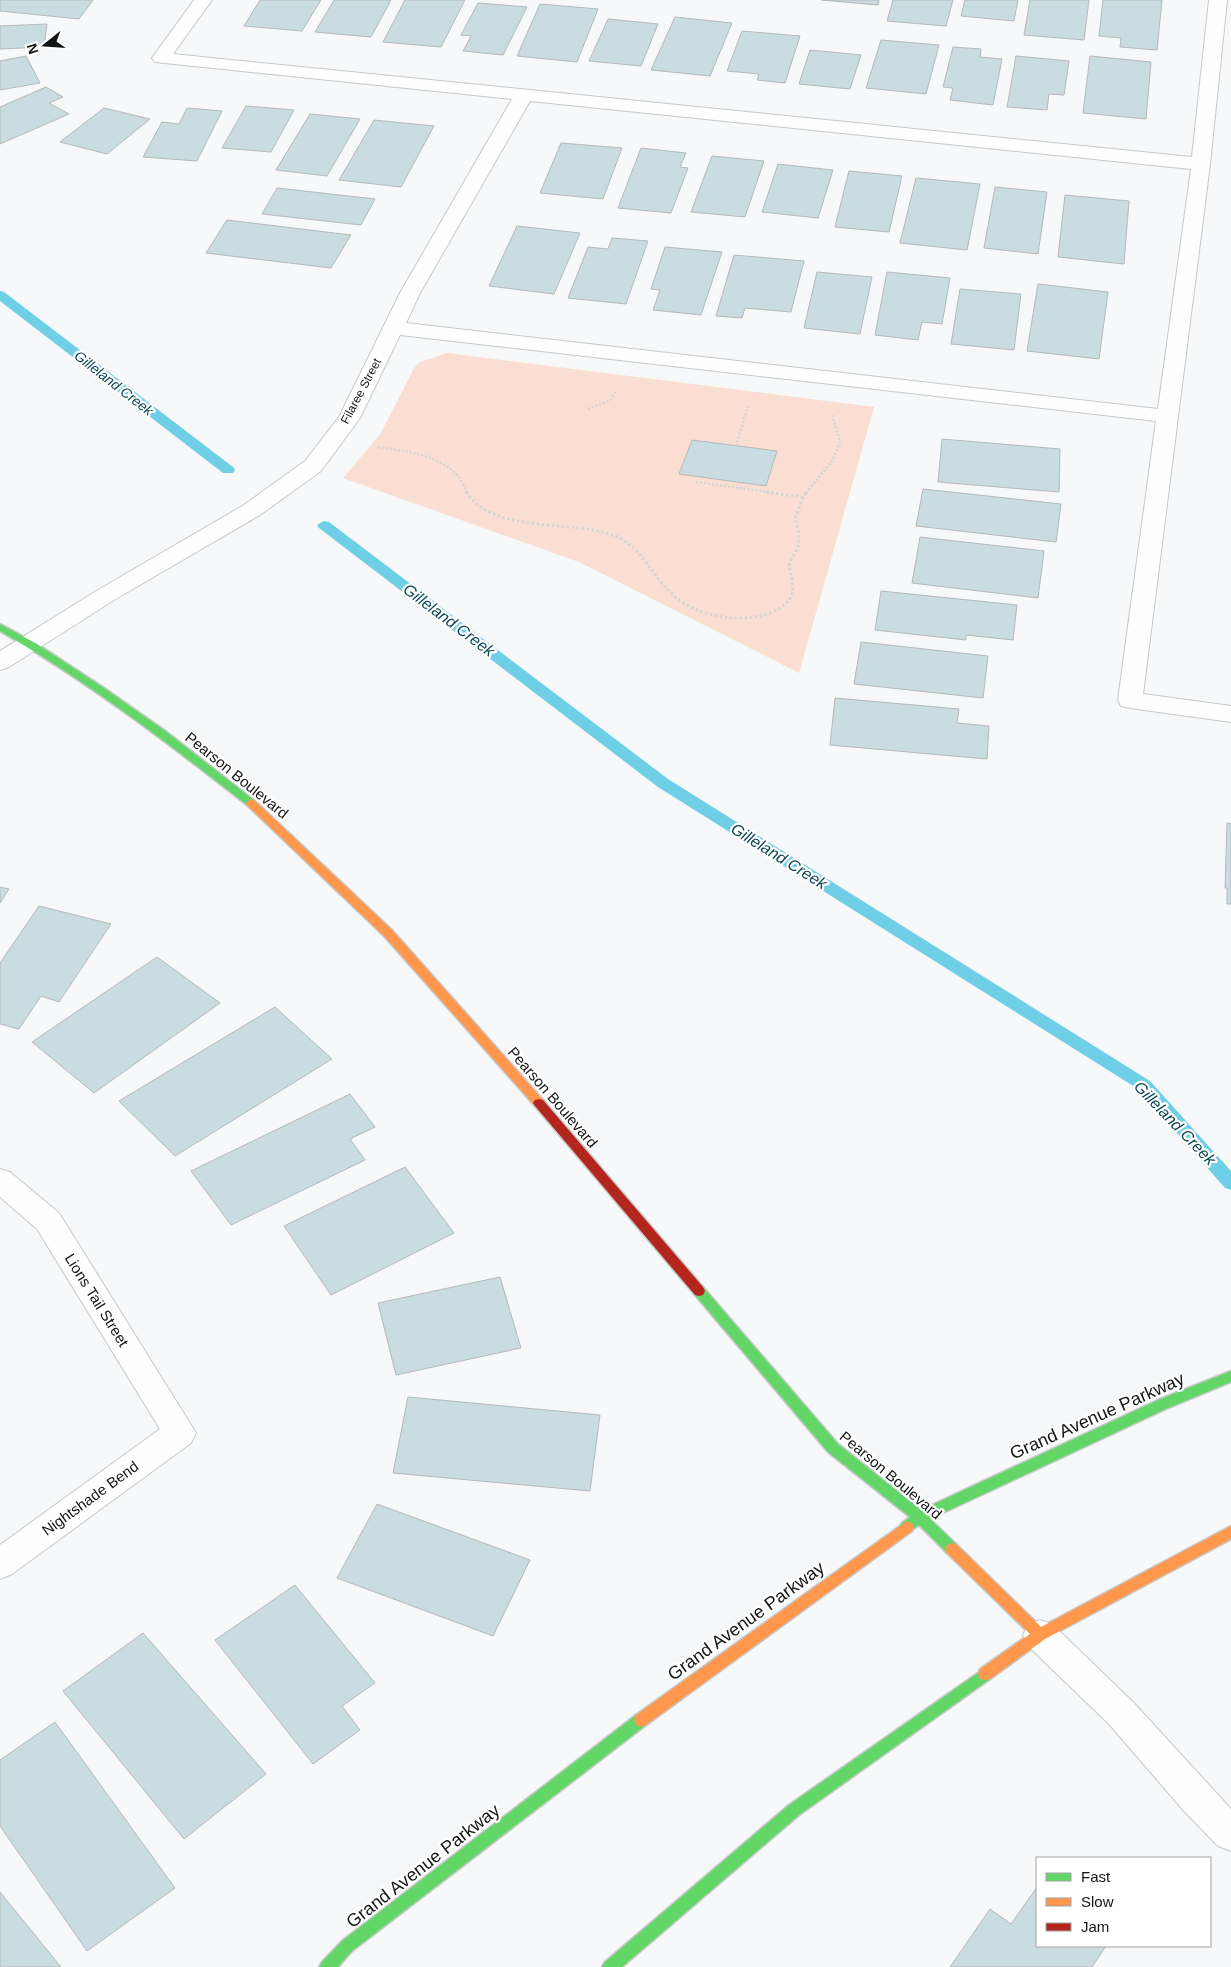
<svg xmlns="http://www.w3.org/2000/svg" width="1231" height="1967" font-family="Arial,sans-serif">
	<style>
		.green { fill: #faded1 }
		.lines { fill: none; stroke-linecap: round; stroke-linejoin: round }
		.stream { fill: #6ecfe6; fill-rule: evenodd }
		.building { fill: #c9dce2; stroke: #b6b7b8 }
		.street-casing { stroke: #c7c9c9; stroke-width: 2 }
		.fast-casing { stroke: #c7c9c9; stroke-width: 3 }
		.slow-casing { stroke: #c7c9c9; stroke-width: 3 }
		.jam-casing { stroke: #c7c9c9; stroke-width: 3 }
		.path-far1 { stroke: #d4d5d5; stroke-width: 2.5; stroke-dasharray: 2 2; stroke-linecap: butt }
		.path { stroke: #d4d5d5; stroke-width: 3; stroke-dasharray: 2.5 2.5; stroke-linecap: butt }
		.street { fill: #fefefe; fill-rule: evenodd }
		.fast { fill: #63d668; fill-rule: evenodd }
		.slow { fill: #ff974d; fill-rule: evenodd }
		.jam { fill: #b3261e; fill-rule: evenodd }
		.labels { text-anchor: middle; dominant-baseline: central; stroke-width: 4.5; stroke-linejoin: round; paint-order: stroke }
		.far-street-label { font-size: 12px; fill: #131515; stroke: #fff }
		.far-water-label { font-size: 14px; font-style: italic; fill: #0b4654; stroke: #fff }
		.street-label { font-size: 15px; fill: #131515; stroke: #fff }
		.water-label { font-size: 16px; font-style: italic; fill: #0b4654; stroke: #fff }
		.near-street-label { font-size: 18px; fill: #131515; stroke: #fff }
	</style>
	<rect width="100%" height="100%" fill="#f6f8f9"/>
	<polygon class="green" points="447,353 874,407 799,673 579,562 343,478 381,433 414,368 420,362"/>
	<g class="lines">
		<g class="stream">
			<polygon points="0,291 4,292 233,467 235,470 233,473 223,473 0,301"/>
			<polygon points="324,521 329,522 668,779 1150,1081 1231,1171 1231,1190 1225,1188 1138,1089 658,787 319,528 317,525"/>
		</g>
	</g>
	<g class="building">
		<polygon points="0,0 93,0 79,19 0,11"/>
		<polygon points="260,0 321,0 302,31 244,26"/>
		<polygon points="334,0 391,0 371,37 315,32"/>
		<polygon points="405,0 465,0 441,47 383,42"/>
		<polygon points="821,0 879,0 878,5"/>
		<polygon points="893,0 953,0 946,26 887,21"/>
		<polygon points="965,0 1018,0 1014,21 961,16"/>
		<polygon points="1030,0 1089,0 1084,40 1024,35"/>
		<polygon points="1103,0 1162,0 1157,50 1120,47 1121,38 1099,36"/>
		<polygon points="478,3 527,7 503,55 463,51 471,36 461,35"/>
		<polygon points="540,4 598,9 577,62 517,56"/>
		<polygon points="675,17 732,23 710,76 651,70"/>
		<polygon points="608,19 658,24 641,66 589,61"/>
		<polygon points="47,24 44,47 0,49 0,26"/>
		<polygon points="742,31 800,36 785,83 757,80 759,74 727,71"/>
		<polygon points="881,40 939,45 926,94 866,88"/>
		<polygon points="953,47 981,49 980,57 1002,59 993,105 950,100 953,88 943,87"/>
		<polygon points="810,50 861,55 850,89 799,84"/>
		<polygon points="26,56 40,83 0,90 0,61"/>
		<polygon points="1016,56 1069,61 1064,95 1049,94 1047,110 1007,107"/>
		<polygon points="1090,56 1151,62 1146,119 1083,113"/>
		<polygon points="46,87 63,97 49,103 69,114 0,144 0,107"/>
		<polygon points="246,106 294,110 271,152 222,148"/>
		<polygon points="104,108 150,119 107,154 60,142"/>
		<polygon points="187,108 222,111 197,161 143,157 162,122 179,124"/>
		<polygon points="310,114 360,119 327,176 276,170"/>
		<polygon points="374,120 434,126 401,187 339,180"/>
		<polygon points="561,143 622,148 603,199 540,193"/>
		<polygon points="641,148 686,153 680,167 688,168 671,213 618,208"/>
		<polygon points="712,156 764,161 745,217 691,212"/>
		<polygon points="778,164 833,170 818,218 762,212"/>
		<polygon points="849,171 902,176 889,232 835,227"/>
		<polygon points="916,178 980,184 967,250 900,243"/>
		<polygon points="995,187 1047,192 1038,254 984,248"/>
		<polygon points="277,188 375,199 361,225 262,214"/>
		<polygon points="1065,195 1129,201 1124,264 1058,257"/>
		<polygon points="227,220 351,235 331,268 206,253"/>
		<polygon points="517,226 580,233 554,294 489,286"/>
		<polygon points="612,238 648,241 626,304 568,298 588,247 608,249"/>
		<polygon points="665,247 722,252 701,315 653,310 660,290 651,289"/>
		<polygon points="734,255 804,261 791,312 745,308 742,318 716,316"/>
		<polygon points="817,272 872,277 860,334 804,328"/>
		<polygon points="887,272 950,278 942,324 922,322 918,340 875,335"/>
		<polygon points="1038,284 1108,292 1099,359 1027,351"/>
		<polygon points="960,289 1021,294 1014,350 951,344"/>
		<polygon points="942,439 1060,449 1059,492 938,482"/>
		<polygon points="692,440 777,451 766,486 679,474"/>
		<polygon points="923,489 1061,504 1056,542 916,526"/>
		<polygon points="920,537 1044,551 1038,598 912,583"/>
		<polygon points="881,591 1017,605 1013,640 966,635 966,640 875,630"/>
		<polygon points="861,642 988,656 983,698 854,684"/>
		<polygon points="835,698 959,709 957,723 989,726 987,759 830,745"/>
		<polygon points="1227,823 1231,824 1231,904 1227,904 1227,888 1225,888"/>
		<polygon points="0,887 9,889 0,903"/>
		<polygon points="39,906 111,924 59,1002 41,996 19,1029 0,1024 0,963"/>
		<polygon points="157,957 220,1003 94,1093 32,1042"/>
		<polygon points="275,1007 332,1059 175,1156 119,1101"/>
		<polygon points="350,1094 375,1127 350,1139 365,1160 231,1225 191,1171"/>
		<polygon points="405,1167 454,1233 331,1295 284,1226"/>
		<polygon points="500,1277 521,1348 396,1375 378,1303"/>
		<polygon points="408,1397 600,1415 590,1491 393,1473"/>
		<polygon points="377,1504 530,1560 493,1636 337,1578"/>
		<polygon points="295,1585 375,1683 342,1706 360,1730 313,1764 215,1640"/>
		<polygon points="143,1633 266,1774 184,1839 63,1691"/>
		<polygon points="55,1722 175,1888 87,1951 0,1826 0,1760"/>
		<polygon points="1037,1887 1037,1946 1106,1946 1092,1967 950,1967 990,1909 1011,1924"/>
		<polygon points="0,1892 61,1967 0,1967"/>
	</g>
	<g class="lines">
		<g class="street-casing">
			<g id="street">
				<path d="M194,0h18l-39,54 1019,103 17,-157h18l-17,164 -67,530 88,12v16l-101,-14 -9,-2 -3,-6 38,-279 -756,-86 -40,83 -39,53 -61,44 -146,85 -105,67 -9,3v-19l98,-61 146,-85 61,-44 34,-44 61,-124 112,-194 -357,-37 -3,-4zM530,101l661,68 -33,240 -752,-86 14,-30z"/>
				<polygon points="0,1169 10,1172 59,1213 196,1433 191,1443 12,1574 0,1579 0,1545 160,1429 37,1229 0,1197"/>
				<polygon points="1040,1620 1052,1624 1133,1702 1231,1809 1231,1851 1218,1846 1184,1811 1109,1724 1028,1646 1023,1635 1028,1624"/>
			</g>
		</g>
		<g class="fast-casing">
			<g id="fast">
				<path d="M0,624l37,20 64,42 63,44 91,71 1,2 -1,2h-8c-79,-62 -159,-123 -247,-174z"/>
				<polygon points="699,1286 703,1287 838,1444 921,1510 1158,1400 1231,1371 1231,1382 1168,1408 930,1519 957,1545 959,1549 957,1553 952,1555 947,1553 919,1525 907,1533 902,1531 900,1527 902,1523 910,1517 828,1452 695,1295 693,1291 695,1287"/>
				<polygon points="985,1668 990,1669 992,1674 990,1679 799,1815 622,1967 602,1967 605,1962 789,1805"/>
				<polygon points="641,1713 646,1715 648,1720 646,1725 352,1951 338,1967 319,1967 322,1962 342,1941 636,1715"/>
			</g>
		</g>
		<g class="slow-casing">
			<g id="slow">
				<polygon points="251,799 255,801 392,930 543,1100 545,1103 543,1106 535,1106 384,936 247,805 246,803"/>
				<polygon points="907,1521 912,1523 914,1527 912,1531 646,1725 641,1727 636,1725 634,1720 636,1715"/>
				<polygon points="1231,1526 1231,1539 1045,1639 990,1679 985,1680 980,1679 978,1674 980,1669 1030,1634 947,1553 945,1549 947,1545 952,1543 957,1545 1041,1627"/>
			</g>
		</g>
		<g class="jam-casing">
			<polygon id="jam" points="539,1099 543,1100 703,1287 705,1291 703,1295 699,1296 695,1295 535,1106 533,1103 535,1100"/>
		</g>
		<g class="path-far1">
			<polyline points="588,409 609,401 617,390"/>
			<polyline points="736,446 748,405"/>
			<path d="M378,447c27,4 60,7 80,29 4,5 6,11 9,17"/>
			<polyline points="696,482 775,493"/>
			<polyline points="806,493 832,461 840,442 832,415"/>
		</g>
		<g class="path">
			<path d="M466,492c31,44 105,26 149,44 28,12 35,37 55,56 25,26 79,35 110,16 18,-11 13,-25 9,-43l9,-18 1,-13 -4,-15 8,-22"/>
			<polyline points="766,492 803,497 807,492"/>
		</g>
		<use href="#street" class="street"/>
		<use href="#fast" class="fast"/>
		<use href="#slow" class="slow"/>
		<use href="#jam" class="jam"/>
	</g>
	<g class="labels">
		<g class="far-street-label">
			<text transform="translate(361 391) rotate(-62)">Filaree Street</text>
		</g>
		<g class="far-water-label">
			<text transform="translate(114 383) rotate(38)">Gilleland Creek</text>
		</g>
		<g class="street-label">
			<text transform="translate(237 775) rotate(39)">Pearson Boulevard</text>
			<text transform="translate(553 1097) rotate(49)">Pearson Boulevard</text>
			<text transform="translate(97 1300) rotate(58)">Lions Tail Street</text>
			<text transform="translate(891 1475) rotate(40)">Pearson Boulevard</text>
			<text transform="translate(90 1498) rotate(-36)">Nightshade Bend</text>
		</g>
		<g class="water-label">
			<text transform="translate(449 620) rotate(37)">Gilleland Creek</text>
			<text transform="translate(779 856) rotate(32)">Gilleland Creek</text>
			<text transform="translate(1175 1123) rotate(46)">Gilleland Creek</text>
		</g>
		<g class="near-street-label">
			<text transform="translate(1097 1416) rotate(-24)">Grand Avenue Parkway</text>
			<text transform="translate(746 1621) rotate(-36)">Grand Avenue Parkway</text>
			<text transform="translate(423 1866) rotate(-38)">Grand Avenue Parkway</text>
		</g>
	</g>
	<rect x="1036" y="1857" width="175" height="90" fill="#ffffff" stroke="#a1a1a1"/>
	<rect x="1046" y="1873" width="25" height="8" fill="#63d668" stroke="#a1a1a1"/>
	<text x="1081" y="1882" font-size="15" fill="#131515">Fast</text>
	<rect x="1046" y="1898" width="25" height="8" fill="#ff974d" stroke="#a1a1a1"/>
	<text x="1081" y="1907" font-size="15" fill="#131515">Slow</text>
	<rect x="1046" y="1923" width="25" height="8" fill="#b3261e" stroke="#a1a1a1"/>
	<text x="1081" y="1932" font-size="15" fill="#131515">Jam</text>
	<g transform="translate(45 45) rotate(253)" stroke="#ffffff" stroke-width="4" paint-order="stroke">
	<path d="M0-4L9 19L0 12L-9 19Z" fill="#131515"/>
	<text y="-8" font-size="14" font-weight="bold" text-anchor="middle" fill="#131515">N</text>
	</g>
</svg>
